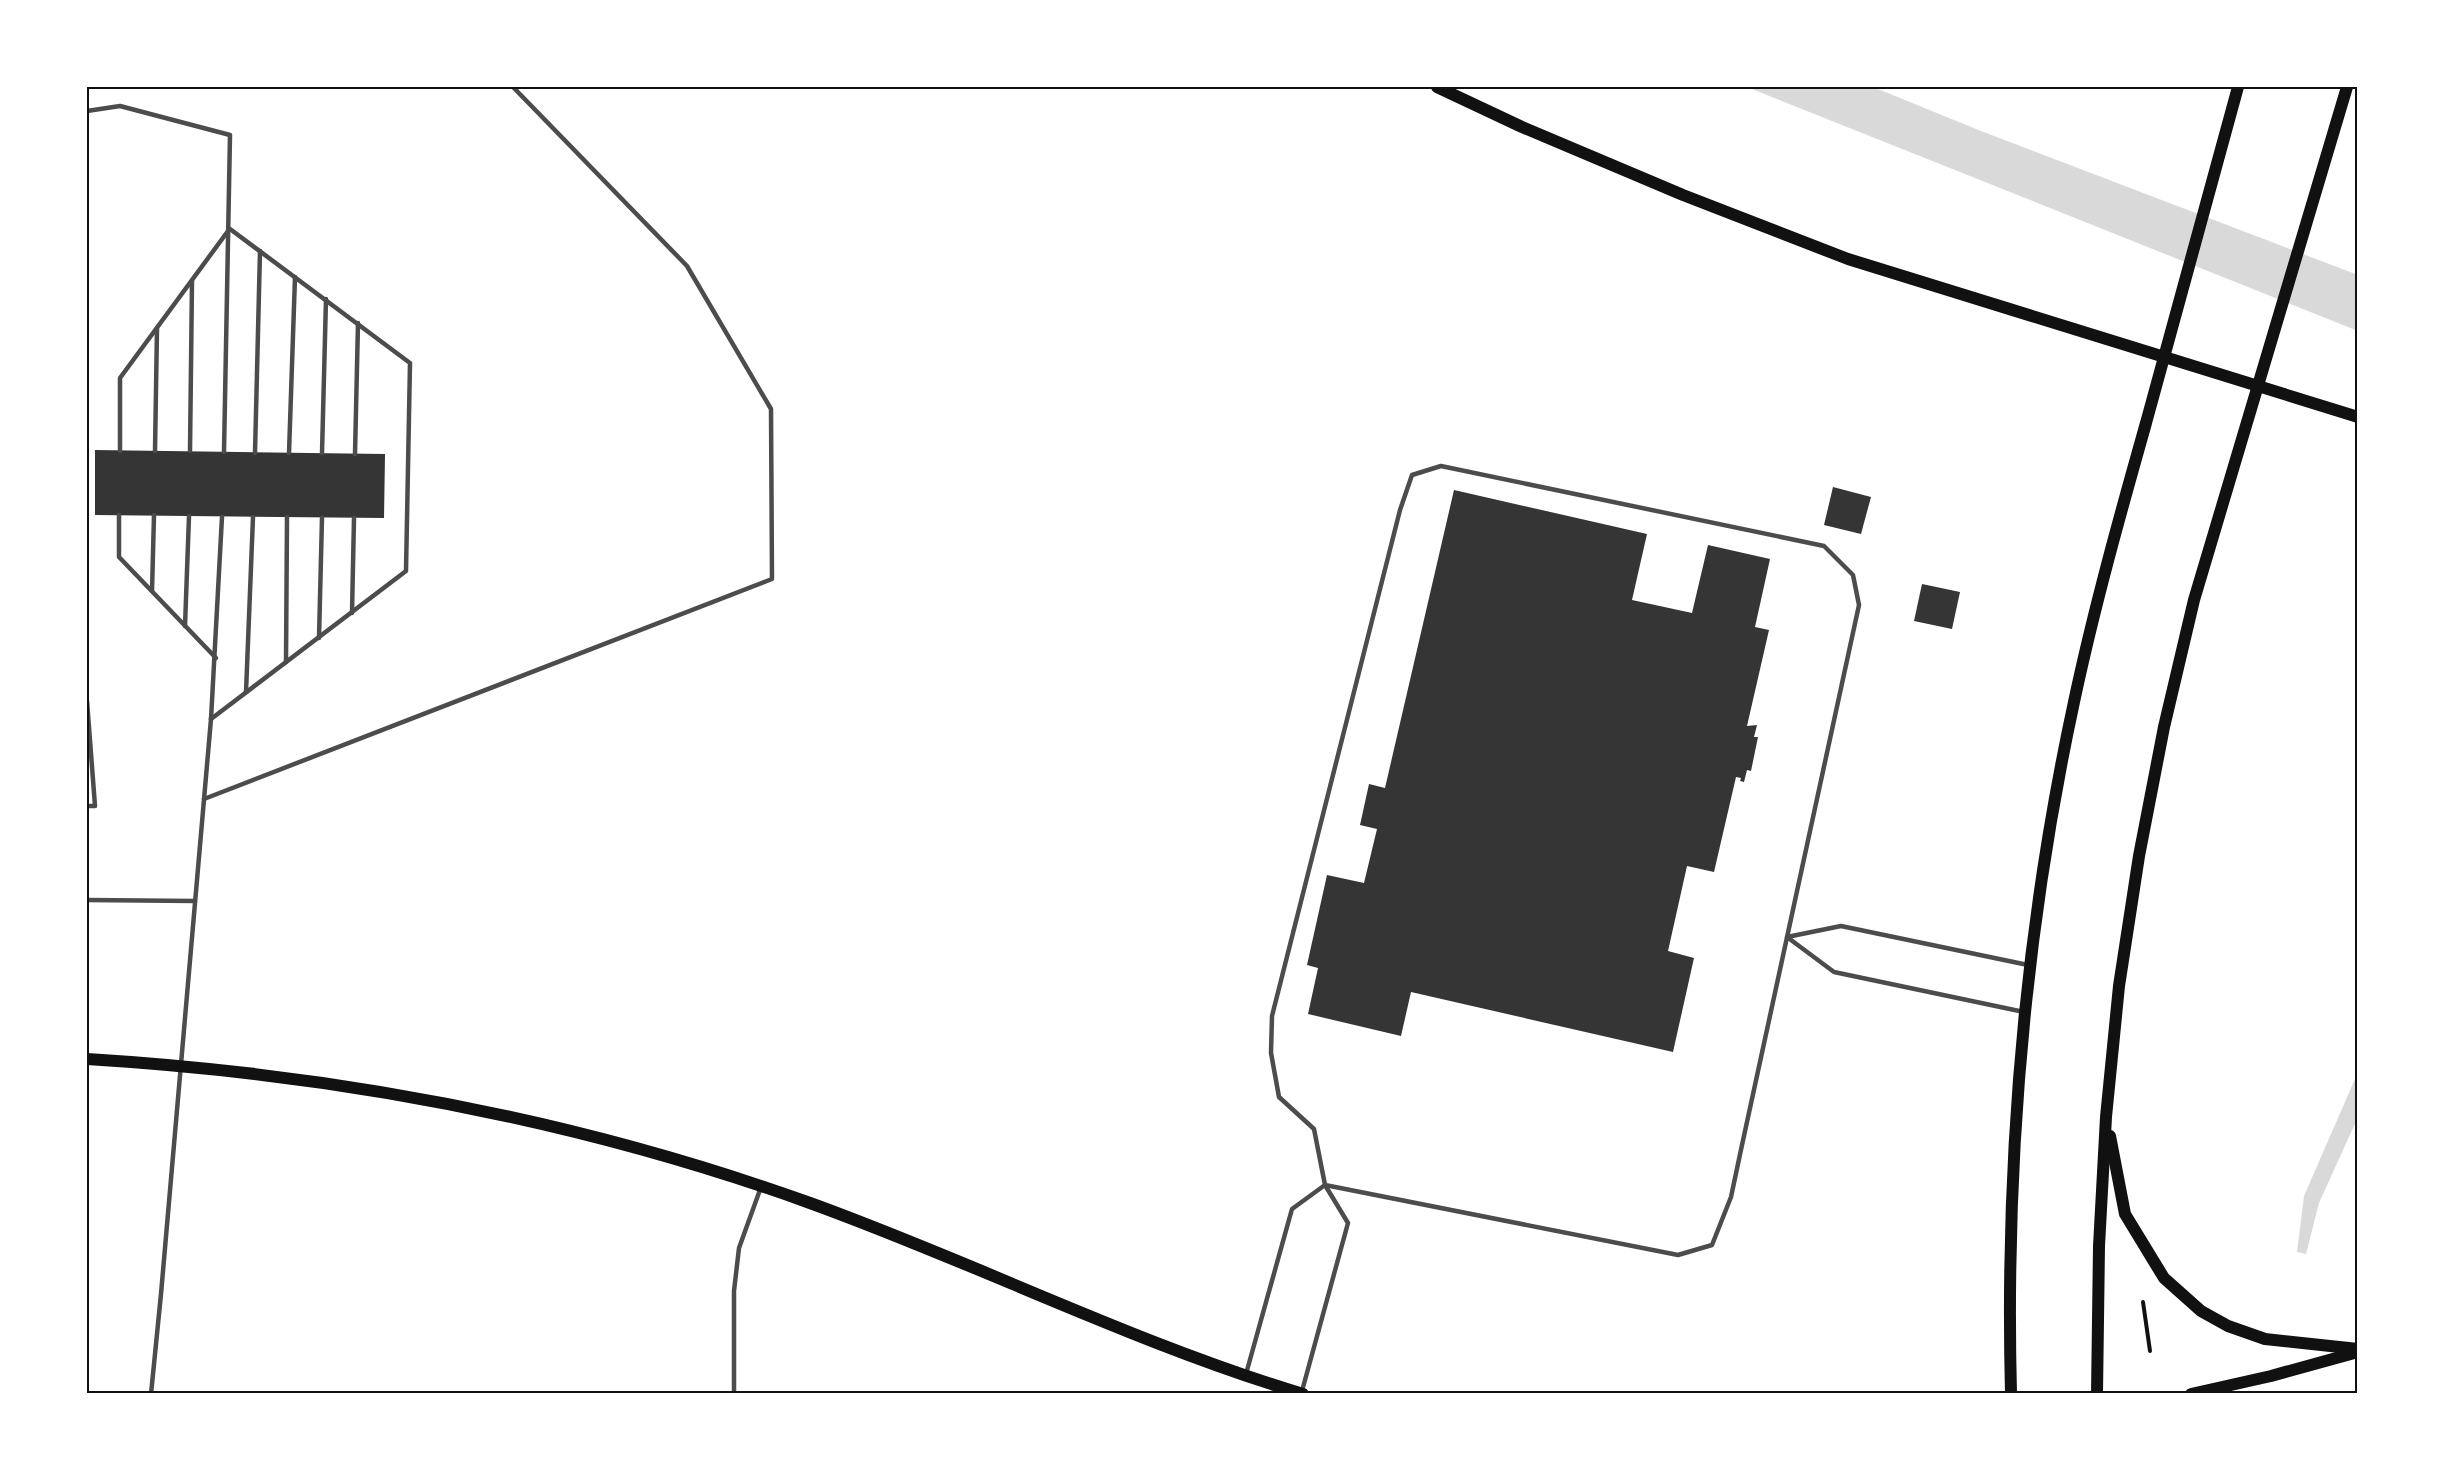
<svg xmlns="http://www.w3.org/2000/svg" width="2445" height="1481" font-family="'Archivo Narrow',sans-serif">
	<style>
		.water { fill: #d9d9d9 }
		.building { fill: #353535 }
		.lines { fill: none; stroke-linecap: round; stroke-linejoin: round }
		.path { stroke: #111; stroke-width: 4 }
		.service { stroke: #4c4c4c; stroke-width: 4.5 }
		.secondary { stroke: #111; stroke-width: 12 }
		.neatline { fill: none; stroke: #111; stroke-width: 2 }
	</style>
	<rect width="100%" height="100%" fill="#fff"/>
	<g class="water">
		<polygon points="1747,87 1873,87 1981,131 2358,275 2358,331"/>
		<polygon points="2358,1072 2358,1117 2319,1203 2306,1254 2297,1252 2304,1196"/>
	</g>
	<g class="building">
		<polygon points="95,450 385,454 384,518 95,515"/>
		<polygon points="1833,487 1871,497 1861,534 1824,525"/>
		<polygon points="1454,490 1647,534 1632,600 1692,613 1708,545 1770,559 1755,627 1769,630 1747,726 1757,725 1754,737 1758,737 1751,771 1747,770 1744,782 1740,781 1741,778 1736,777 1714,872 1687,866 1668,951 1694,958 1673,1052 1411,992 1401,1036 1308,1014 1318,968 1307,965 1327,875 1364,883 1377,829 1360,825 1369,784 1385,788"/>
		<polygon points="1922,584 1960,592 1952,629 1914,621"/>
	</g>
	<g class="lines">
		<polyline class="path" points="2143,1302 2150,1351"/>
		<g class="service">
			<polyline points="87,111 120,106 230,135 224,452"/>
			<polyline points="120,451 120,378 228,231"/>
			<polyline points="155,451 157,328"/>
			<polyline points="190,451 192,281"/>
			<polyline points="255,453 260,251"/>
			<polyline points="289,453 295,277"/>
			<polyline points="322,453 326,299"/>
			<polyline points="355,454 358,323"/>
			<polygon points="1441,466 1824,546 1853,575 1859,605 1742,1145 1731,1197 1712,1245 1678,1255 1325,1185 1314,1129 1279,1097 1271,1053 1272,1016 1400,510 1412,475"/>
			<polyline points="119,515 119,557 216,658"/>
			<polyline points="152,591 154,515"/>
			<polyline points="352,613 354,518"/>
			<polyline points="185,626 189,516"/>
			<polyline points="319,638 322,518"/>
			<polyline points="286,662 287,517"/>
			<polyline points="246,692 253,517"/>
			<polyline points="87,701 95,806 87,806"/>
			<polyline points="211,719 406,571 410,363 230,229"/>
			<polyline points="204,799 772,579 771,409 687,266 513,87"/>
			<polyline points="87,900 195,901"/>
			<polyline points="2024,1012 1834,972 1787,937 1841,926 2028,965"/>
			<polyline points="1246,1374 1292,1209 1325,1185 1348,1223 1302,1391"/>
			<polyline points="151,1394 161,1294 211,719 222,517"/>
			<polyline points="734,1394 734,1291 739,1248 761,1187"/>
		</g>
		<g class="secondary">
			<polyline points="1437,87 1522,127 1683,195 1848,259 2358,417"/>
			<path d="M87,1059c246,15 490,60 723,144 166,60 324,140 493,191"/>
			<polyline points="2110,1136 2125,1214 2164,1278 2201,1311 2228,1326 2265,1339 2358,1349"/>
			<path d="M2011,1394c-6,-232 14,-465 63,-692 20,-94 46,-187 72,-279 31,-112 62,-224 92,-336"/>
			<polyline points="2097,1394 2099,1246 2106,1117 2119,986 2139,856 2164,727 2194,600 2347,87"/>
			<polyline points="2191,1394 2271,1376 2358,1352"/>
		</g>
	</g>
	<rect width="2445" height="1481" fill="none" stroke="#ffffff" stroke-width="177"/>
	<rect x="88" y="88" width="2268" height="1304" class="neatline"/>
</svg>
